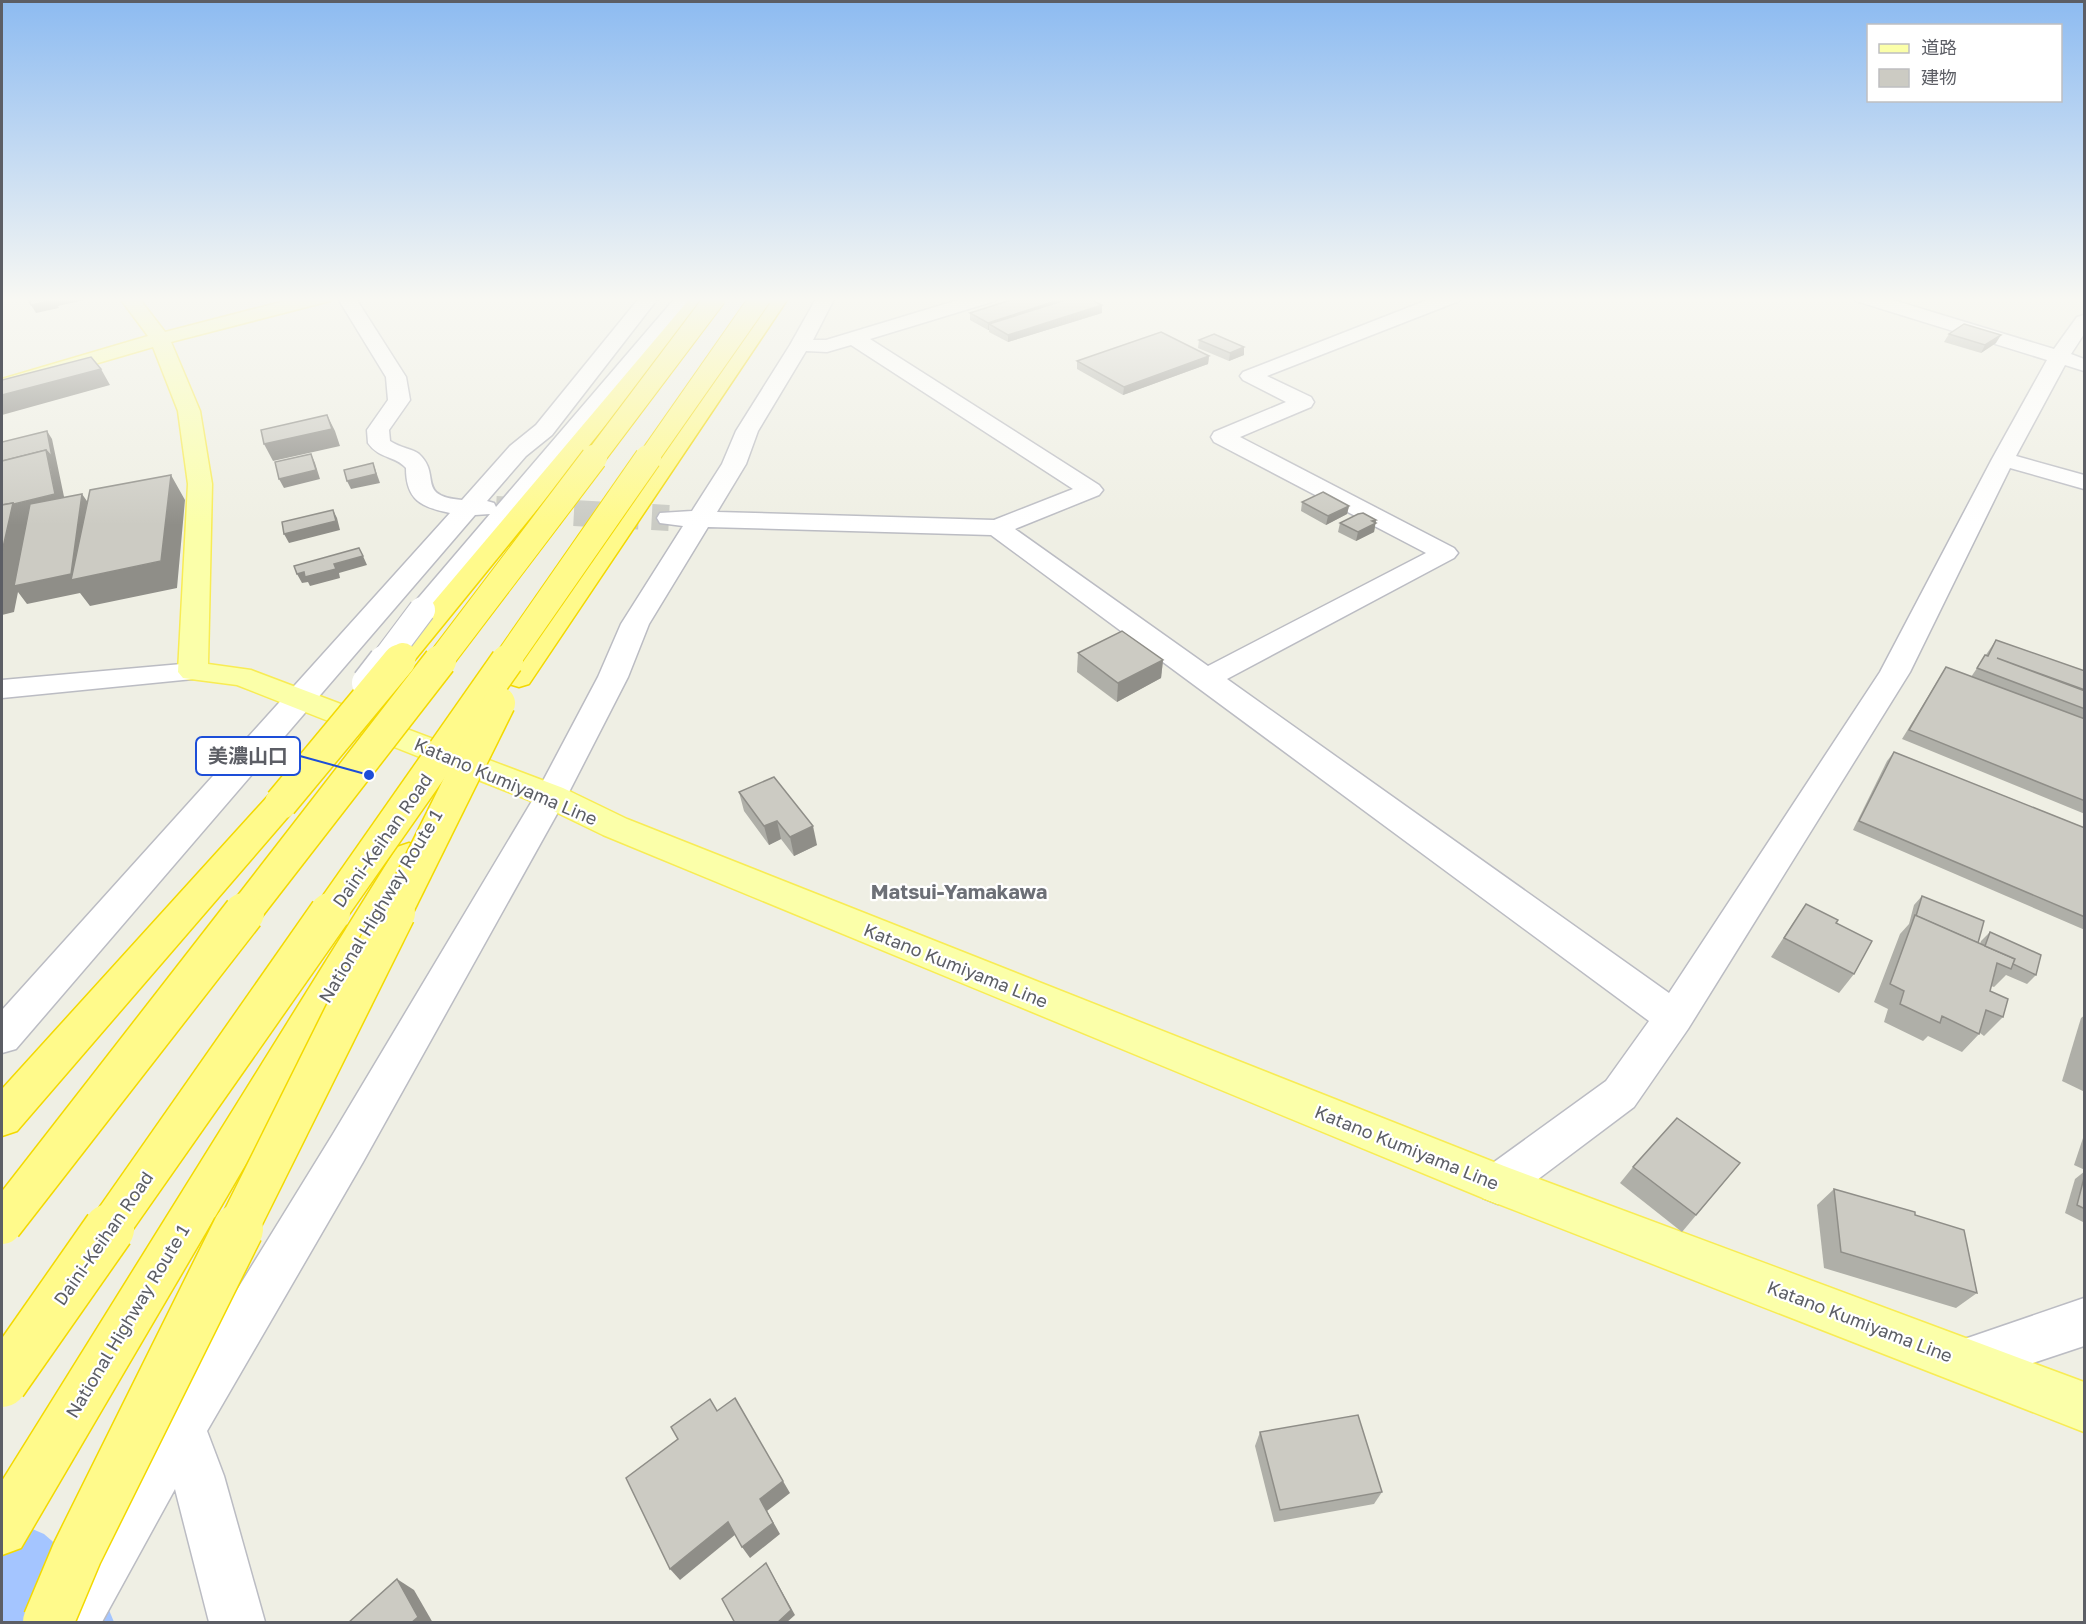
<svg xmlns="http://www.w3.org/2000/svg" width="2086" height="1624" font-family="'Golos Text','Noto Sans JP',sans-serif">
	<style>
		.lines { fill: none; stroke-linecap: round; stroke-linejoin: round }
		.river { fill: #a4c5ff; fill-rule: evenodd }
		.minor-tunnel { stroke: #cacbc4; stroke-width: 26; stroke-dasharray: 26 13; stroke-linecap: butt }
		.minor-casing { stroke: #bbbcc3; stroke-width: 3 }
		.major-casing { stroke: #f8ec54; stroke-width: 3 }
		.highway-casing { stroke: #f3d900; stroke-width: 3 }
		.minor { fill: #fff; fill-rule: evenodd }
		.major { fill: #fbffa9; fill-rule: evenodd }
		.highway { fill: #fffa8b; fill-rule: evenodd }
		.minor-bridge-far1-casing { stroke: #bbbcc3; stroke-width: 28; stroke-linecap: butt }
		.minor-bridge-casing { stroke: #bbbcc3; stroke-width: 35; stroke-linecap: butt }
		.highway-bridge-far4-casing { stroke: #f3d900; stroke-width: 22; stroke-linecap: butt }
		.highway-bridge-far3-casing { stroke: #f3d900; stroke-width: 28; stroke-linecap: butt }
		.highway-bridge-far2-casing { stroke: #f3d900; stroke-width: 35; stroke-linecap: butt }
		.highway-bridge-far1-casing { stroke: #f3d900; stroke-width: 43; stroke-linecap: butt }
		.highway-bridge-casing { stroke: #f3d900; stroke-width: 53; stroke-linecap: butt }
		.minor-bridge-far1 { stroke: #fff; stroke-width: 26 }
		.minor-bridge { stroke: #fff; stroke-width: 32 }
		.highway-bridge-far4 { stroke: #fffa8b; stroke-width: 20 }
		.highway-bridge-far3 { stroke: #fffa8b; stroke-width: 26 }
		.highway-bridge-far2 { stroke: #fffa8b; stroke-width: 32 }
		.highway-bridge-far1 { stroke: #fffa8b; stroke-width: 40 }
		.highway-bridge { stroke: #fffa8b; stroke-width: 50 }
		.wall { fill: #afafa8 }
		.shaded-wall { fill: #8f8e88 }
		.building { fill: #cccbc3; stroke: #8f8e88; stroke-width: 1.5 }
		.labels { text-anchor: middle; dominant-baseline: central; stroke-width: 4.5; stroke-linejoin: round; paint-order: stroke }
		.street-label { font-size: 18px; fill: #5c5e65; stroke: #fff }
		.neighbourhood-label { font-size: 20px; font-weight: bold; fill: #6d7077; stroke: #fff }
		.leader { fill: none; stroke: #1d4ed8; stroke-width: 2 }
		.callout-dot { fill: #1d4ed8; stroke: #fff; stroke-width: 2 }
		.callout { fill: #fff; stroke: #1d4ed8; stroke-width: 2 }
		.callout-label { font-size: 20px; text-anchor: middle; font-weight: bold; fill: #5c5e65 }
	</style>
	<rect width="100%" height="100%" fill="#efefe4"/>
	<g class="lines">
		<polygon class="river" points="2,1516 44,1534 96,1579 114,1622 2,1622"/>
		<polyline class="minor-tunnel" points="496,509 669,518"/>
		<g class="minor-casing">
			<g id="minor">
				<path d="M337,297h18l51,80 4,23 -21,30 1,11c10,7 23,8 29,13 23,21 -4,42 43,46l48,-54 26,-21 104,-128h19l-107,138 -26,21 -39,45 7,2 2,4 180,-210h19l-263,319 -10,2 -10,-2 -4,-6 82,-96 -15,1 -459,534 -14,4v-43l448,-497c-29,-6 -44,-13 -44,-45 -10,-12 -27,-9 -38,-25l-1,-13 21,-30 -2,-23z"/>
				<path d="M817,297h18l-22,43h13l142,-43h29l-2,4 -125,38 229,146 4,5 -4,5 -84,34 193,137 218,-113 -212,-111 -3,-5 3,-5 72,-30 -43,-22 -3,-4 3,-4 192,-75h26l-2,4 -192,75 44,21 3,5 -3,5 -71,30 214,111 4,5 -4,5 -227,121 442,314 211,-321 112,-213 55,-99 -191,-59 -2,-4h29l171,52 23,-32 7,-2v19l-13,20 13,5v12l-19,-6 -49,91 68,19v14l-74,-21 -100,204 -222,357 -54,78 -121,91 -15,6 -15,-6 -7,-14 7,-14 123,-89 43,-60 -658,-486 -283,-8 -59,97 -21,53 -61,119 -204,366 -156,269 17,45 41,146h-56l-34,-133 -73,133h-58l8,-20 111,-192 170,-276 202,-338 63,-119 23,-53 62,-98 -23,-3 -3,-5 3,-5 32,-2 30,-47 14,-33 54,-86zM851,345l222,144 -79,31 -277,-8 29,-48 12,-33 48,-80 21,1z"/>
				<polygon points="193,663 203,666 208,672 203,678 2,698 2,680"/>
				<polygon points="2084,1298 2084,1346 1967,1385 1950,1378 1943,1361 1950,1344"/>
			</g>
		</g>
		<g class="major-casing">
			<polygon id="major" points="119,297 138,297 165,332 300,297 332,297 330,301 171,342 200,411 212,484 208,664 251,670 563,788 627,819 1504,1166 2084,1382 2084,1432 1483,1198 603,835 539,804 237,685 183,678 178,672 188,484 178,411 153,347 2,391 2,379 148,336"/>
		</g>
		<g class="highway-casing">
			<g id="highway">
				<polygon points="691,297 710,297 413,662 403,665 393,662 389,656 393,650"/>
				<polygon points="771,297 789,297 529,684 519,687 509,684 504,678 509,672"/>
				<polygon points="281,792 293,795 297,803 293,811 17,1131 2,1136 2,1089 269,795"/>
				<polygon points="409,843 421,847 426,856 421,865 21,1548 2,1555 2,1481 397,847"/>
			</g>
		</g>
		<use href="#minor" class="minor"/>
		<use href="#major" class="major"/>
		<use href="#highway" class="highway"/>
		<g class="minor-bridge-far1-casing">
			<polyline id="minor-bridge-far1" points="383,662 422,610"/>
		</g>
		<g class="minor-bridge-casing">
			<polyline id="minor-bridge" points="368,683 385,661"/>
		</g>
		<g class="highway-bridge-far4-casing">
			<g id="highway-bridge-far4">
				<polyline points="593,460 716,297"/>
				<polyline points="647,460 761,297"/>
			</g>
		</g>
		<g class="highway-bridge-far3-casing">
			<g id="highway-bridge-far3">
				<polyline points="398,662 403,656"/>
				<polyline points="439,662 594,458"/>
				<polyline points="506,662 648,458"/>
			</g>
		</g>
		<g class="highway-bridge-far2-casing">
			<g id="highway-bridge-far2">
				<polyline points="281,803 399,661"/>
				<polyline points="243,915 440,661"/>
				<polyline points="329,915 507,661"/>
				<polyline points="394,915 499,703"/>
			</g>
		</g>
		<g class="highway-bridge-far1-casing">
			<g id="highway-bridge-far1">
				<polyline points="2,1224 244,913"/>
				<polyline points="108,1230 330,913"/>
				<polyline points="237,1230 395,913"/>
			</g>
		</g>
		<g class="highway-bridge-casing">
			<g id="highway-bridge">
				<polyline points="2,1382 109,1229"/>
				<polyline points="48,1622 77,1553 238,1229"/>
			</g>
		</g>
		<use href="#minor-bridge-far1" class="minor-bridge-far1"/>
		<use href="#minor-bridge" class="minor-bridge"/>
		<use href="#highway-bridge-far4" class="highway-bridge-far4"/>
		<use href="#highway-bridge-far3" class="highway-bridge-far3"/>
		<use href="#highway-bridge-far2" class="highway-bridge-far2"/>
		<use href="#highway-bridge-far1" class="highway-bridge-far1"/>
		<use href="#highway-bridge" class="highway-bridge"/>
	</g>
	<g class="wall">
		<polygon points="970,313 1102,313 1008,342 989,332 989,330 988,330 970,320"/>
		<polygon points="1949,334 1996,343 1981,353 1944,342"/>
		<polygon points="1199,340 1244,347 1244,355 1229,361 1198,348"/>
		<polygon points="1209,356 1208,364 1123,395 1077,369 1077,361"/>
		<polygon points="1302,502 1349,506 1347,514 1326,525 1301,511"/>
		<polygon points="1376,520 1374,532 1356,541 1338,532 1340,523"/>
		<polygon points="1996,640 2085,671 2085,814 1902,739 1946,667 1971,677"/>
		<polygon points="1078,653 1163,660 1161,678 1117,702 1077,672"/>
		<polygon points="1894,752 2085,828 2085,930 1853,830 1887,761"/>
		<polygon points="739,792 817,845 794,856 781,839 769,845 744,811"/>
		<polygon points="1922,896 1978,943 1980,944 1981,941 1990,932 2036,975 2027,984 2006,975 1994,987 1991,986 1990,991 2003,1017 1984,1036 1980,1033 1962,1052 1928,1036 1923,1041 1884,1022 1888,1009 1874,1002 1900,934 1909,924 1914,905"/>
		<polygon points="1806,904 1836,923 1854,974 1839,993 1771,957 1793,923"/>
		<polygon points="2085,1015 2085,1092 2062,1081 2081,1018"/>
		<polygon points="2085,1132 2085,1170 2074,1165"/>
		<polygon points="1740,1163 1682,1232 1620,1183 1633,1167"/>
		<polygon points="2085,1171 2085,1223 2065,1213 2075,1179"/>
		<polygon points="1834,1189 1915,1215 1977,1293 1956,1308 1824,1268 1817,1205"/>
		<polygon points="1260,1432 1382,1492 1374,1504 1274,1522 1255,1446"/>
	</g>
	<g class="shaded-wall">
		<polygon points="58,297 82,297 84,300 58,306 54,298"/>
		<polygon points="1068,297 1079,297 989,324 989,330 988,330 988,323"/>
		<polygon points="55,300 59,308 36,313 31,305"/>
		<polygon points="1102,305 1102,313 1008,342 1008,335"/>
		<polygon points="2001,335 1996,343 1981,353 1985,345"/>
		<polygon points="1244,347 1244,355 1229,361 1230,353"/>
		<polygon points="1209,356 1208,364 1123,395 1124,387"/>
		<polygon points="101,369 110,385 2,415 2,395"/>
		<polygon points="327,415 335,431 340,446 273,461 264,444"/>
		<polygon points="47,431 52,439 67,511 26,521 31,529 19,585 71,574 82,494 94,511 85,577 161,561 171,475 185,500 177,588 90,606 80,593 27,604 18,592 14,612 2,615 2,552 8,526 4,527 2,523 2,507 13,504 13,503 14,504 55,494 50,468 2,479 2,469 48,458 46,450 52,457"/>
		<polygon points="311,454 315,463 320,479 284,488 279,479"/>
		<polygon points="373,463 380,483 351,489 347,481"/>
		<polygon points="1349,506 1347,514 1326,525 1328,516"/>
		<polygon points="333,510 337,518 340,530 289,543 284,534"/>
		<polygon points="1376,520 1374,532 1356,541 1358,532"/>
		<polygon points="363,556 367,565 339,573 340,578 310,586 308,582 302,583 297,574"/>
		<polygon points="1163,660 1161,678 1117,702 1118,683"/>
		<polygon points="777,821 781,839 769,845 764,826"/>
		<polygon points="813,826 817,845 794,856 790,837"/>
		<polygon points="783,1481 790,1493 767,1511 780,1534 750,1558 742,1547 760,1499"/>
		<polygon points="728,1522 736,1534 680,1580 670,1569"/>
		<polygon points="766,1563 795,1615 786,1623 777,1623"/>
		<polygon points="397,1579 414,1590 433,1623 411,1623"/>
	</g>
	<g class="building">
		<polygon points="28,297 58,297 54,298 55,300 31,305"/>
		<polygon points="1020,297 1068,297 988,323 970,313"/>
		<polygon points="1075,297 1086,297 1102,305 1008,335 989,324"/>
		<polygon points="1964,324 2001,335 1985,345 1949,334"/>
		<polygon points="1161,332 1209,356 1124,387 1077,361"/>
		<polygon points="1214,334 1244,347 1230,353 1199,340"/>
		<polygon points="91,357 101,369 2,395 2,380"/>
		<polygon points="327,415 332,429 264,444 261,430"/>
		<polygon points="47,431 52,457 46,450 2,461 2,442"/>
		<polygon points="46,450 55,494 14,504 13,503 2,505 2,461"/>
		<polygon points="311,454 316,470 279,479 275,462"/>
		<polygon points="373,463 376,474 347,481 344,470"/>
		<polygon points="171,475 161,561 71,580 90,490"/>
		<polygon points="1323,492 1349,506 1328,516 1302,502"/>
		<polygon points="82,494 71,574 14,586 30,504"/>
		<polygon points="13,503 2,552 2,505"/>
		<polygon points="333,510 336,521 284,534 282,522"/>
		<polygon points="1363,513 1376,520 1372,521 1376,523 1358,532 1340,523 1358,514"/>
		<polygon points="359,548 363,556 334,564 336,569 305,577 304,572 297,574 294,566"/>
		<polygon points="1122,631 1163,660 1118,683 1078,653"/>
		<polygon points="1996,640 2085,671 2085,690 1997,658 2085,691 2085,709 1977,668 1985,655 1988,656"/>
		<polygon points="1946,667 2085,719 2085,801 1909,730"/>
		<polygon points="1894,752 2085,828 2085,917 1859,821"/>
		<polygon points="774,777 813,826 790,837 777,821 764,826 739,792"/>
		<polygon points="1922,896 1984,921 1978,943 1916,916"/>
		<polygon points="1806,904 1838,920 1836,923 1872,941 1854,974 1784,938"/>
		<polygon points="1915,915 2015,959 2011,969 1997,963 1990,991 2008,999 2003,1017 1986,1010 1979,1034 1942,1016 1940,1023 1900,1004 1904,991 1890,984"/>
		<polygon points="1990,932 2041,955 2036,975 2013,964 2015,959 1985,946"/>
		<polygon points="1677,1118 1740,1163 1696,1215 1633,1167"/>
		<polygon points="2085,1174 2085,1209 2077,1205"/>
		<polygon points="1834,1189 1915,1212 1915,1215 1964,1230 1977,1293 1841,1252"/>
		<polygon points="735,1398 783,1481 760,1499 773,1523 742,1547 728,1522 670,1569 626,1478 678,1439 671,1427 710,1399 717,1411"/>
		<polygon points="1358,1415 1382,1492 1280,1510 1260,1432"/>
		<polygon points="766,1563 791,1610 777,1623 735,1623 722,1599"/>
		<polygon points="397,1579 418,1617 411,1623 348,1623"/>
	</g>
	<linearGradient id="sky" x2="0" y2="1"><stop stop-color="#8dbbf1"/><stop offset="0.57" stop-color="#f8f8f3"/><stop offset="1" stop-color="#f8f8f3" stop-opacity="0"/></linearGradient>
	<rect width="2086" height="525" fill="url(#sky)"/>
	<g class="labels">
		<g class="street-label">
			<text transform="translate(506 781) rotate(23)">Katano Kumiyama Line</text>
			<text transform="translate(382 840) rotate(-55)">Daini-Keihan Road</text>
			<text transform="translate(380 906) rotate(-59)">National Highway Route 1</text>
			<text transform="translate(956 965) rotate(22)">Katano Kumiyama Line</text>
			<text transform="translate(1407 1147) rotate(22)">Katano Kumiyama Line</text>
			<text transform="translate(103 1238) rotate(-55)">Daini-Keihan Road</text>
			<text transform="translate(127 1321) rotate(-59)">National Highway Route 1</text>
			<text transform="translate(1860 1321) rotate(21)">Katano Kumiyama Line</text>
		</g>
		<g class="neighbourhood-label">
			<text x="959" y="891">Matsui-Yamakawa</text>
		</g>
	</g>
	<path class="leader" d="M369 775L300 756"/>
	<circle class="callout-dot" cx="369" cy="775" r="6"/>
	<rect class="callout" x="196" y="737" width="104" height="38" rx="6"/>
	<g class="callout-label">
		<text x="248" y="763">美濃山口</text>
	</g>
	<rect width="2086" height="1624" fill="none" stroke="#5c5e65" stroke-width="6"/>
	<rect x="1867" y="24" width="195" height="78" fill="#ffffff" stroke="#bebfc1" stroke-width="1.5"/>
	<rect x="1879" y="44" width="30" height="9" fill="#fbffa9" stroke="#bebfc1" stroke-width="1.5"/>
	<text x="1921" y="54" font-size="18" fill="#5c5e65">道路</text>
	<rect x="1879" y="69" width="30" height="18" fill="#cccbc3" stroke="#bebfc1" stroke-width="1.5"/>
	<text x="1921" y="84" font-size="18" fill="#5c5e65">建物</text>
</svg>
